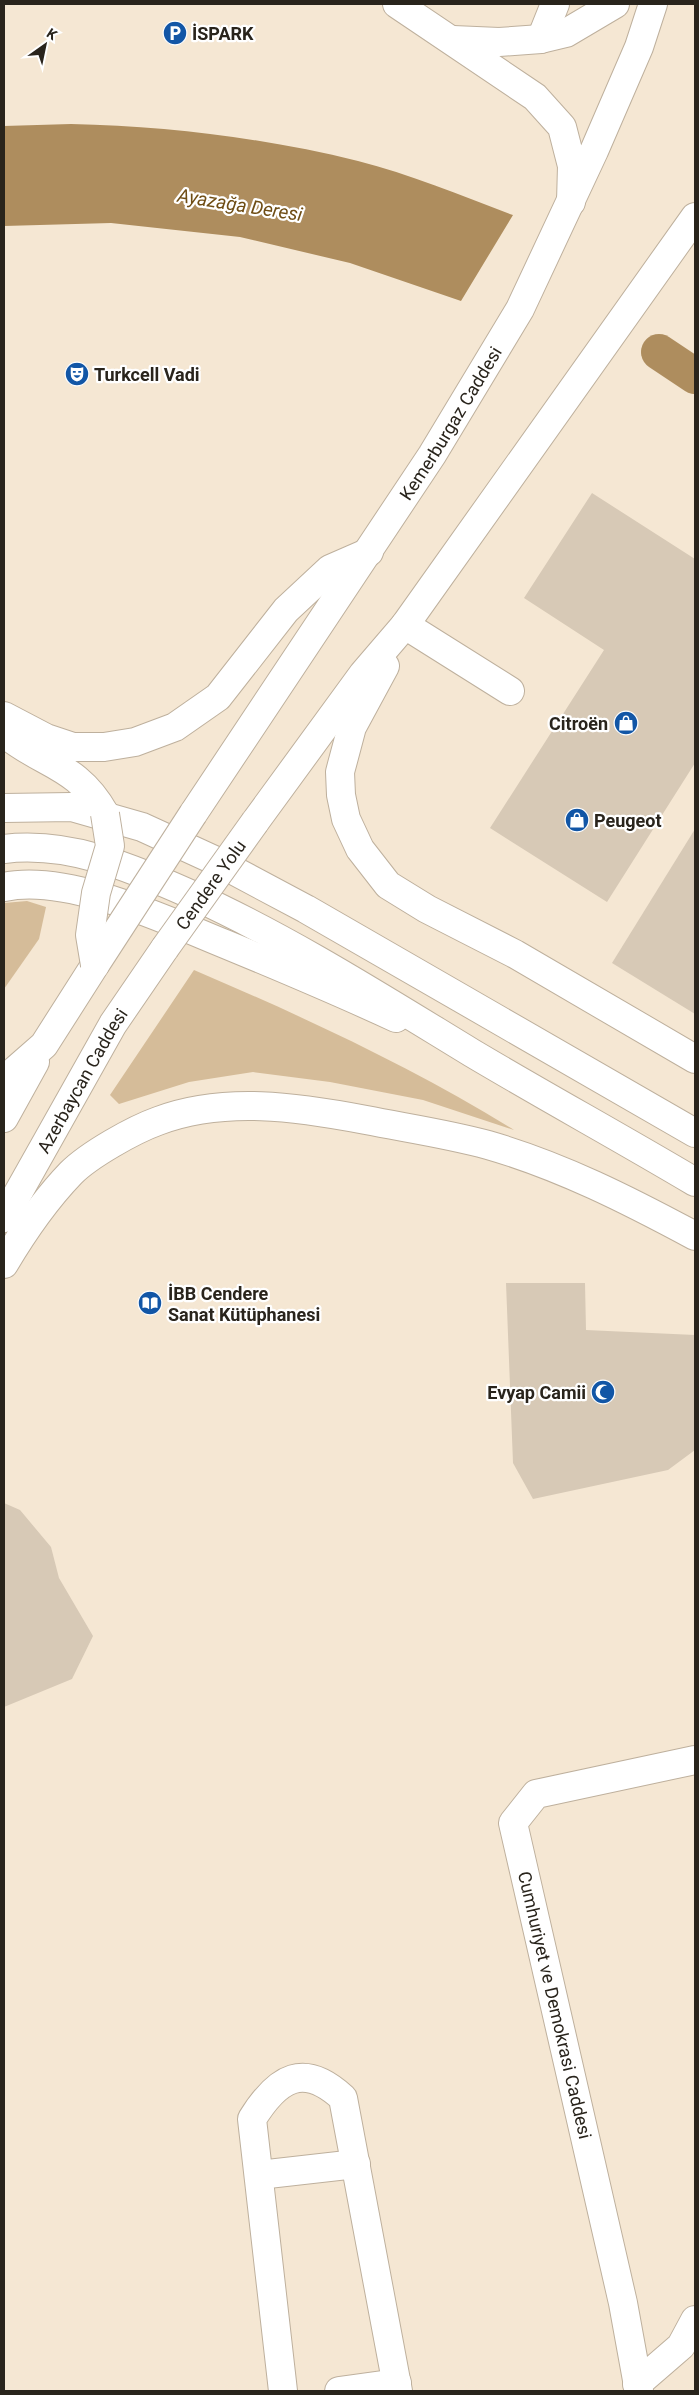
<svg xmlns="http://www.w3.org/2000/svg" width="699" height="2395" font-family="Roboto,sans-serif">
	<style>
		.green { fill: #d5bc99 }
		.water { fill: #ae8d5e }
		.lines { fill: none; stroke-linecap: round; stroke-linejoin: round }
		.canal { stroke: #ae8d5e; stroke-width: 36 }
		.building { fill: #d7c9b6 }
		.minor-casing { stroke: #beb09d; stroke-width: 30 }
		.major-casing { stroke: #beb09d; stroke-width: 30 }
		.minor { stroke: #fff; stroke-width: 28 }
		.major { stroke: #fff; stroke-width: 28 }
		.minor-bridge-casing { stroke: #beb09d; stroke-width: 30; stroke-linecap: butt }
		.major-bridge-casing { stroke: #beb09d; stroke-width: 30; stroke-linecap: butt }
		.minor-bridge { stroke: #fff; stroke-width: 28 }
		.major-bridge { stroke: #fff; stroke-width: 28 }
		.labels { text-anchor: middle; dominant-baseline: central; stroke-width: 4.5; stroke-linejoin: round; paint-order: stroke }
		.poi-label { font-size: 18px; font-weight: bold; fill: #29241c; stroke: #fff; text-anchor: start }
		.street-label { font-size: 18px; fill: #29241c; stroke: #fff }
		.water-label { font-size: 19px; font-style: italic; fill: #6f4d14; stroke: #fff }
	</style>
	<rect width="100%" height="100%" fill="#f5e7d3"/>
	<g class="green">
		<polygon points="27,901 46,907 39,939 4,989 4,903"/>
		<path d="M194,970c110,47 218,97 320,160l-91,-30 -93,-18 -77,-10 -64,10 -70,22 -9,-9z"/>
	</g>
	<path class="water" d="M71,124c97,2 193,14 287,37 52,13 104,35 155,54l-52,86 -111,-38 -110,-26 -129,-14 -107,3v-100z"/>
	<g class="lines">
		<polyline class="canal" points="659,352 695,376"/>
	</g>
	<g class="building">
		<polygon points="592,493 695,559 695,763 607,902 490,828 604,650 524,598"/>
		<polygon points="695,829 695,1014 612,963"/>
		<polygon points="506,1283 585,1283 586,1330 695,1335 695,1450 668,1470 533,1499 513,1463"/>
		<polygon points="4,1503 20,1510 51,1547 59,1578 93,1636 72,1679 4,1707"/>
	</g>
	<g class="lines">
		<g class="minor-casing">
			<g id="minor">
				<polyline points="397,4 535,97 562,127 572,166 571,202"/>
				<polyline points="541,39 555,4"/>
				<polyline points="453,40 499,42 541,39 566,33 615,4"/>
				<polyline points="405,625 510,691"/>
				<polyline points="4,716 46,738 73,747 104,747 135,742 175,727 218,697 286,610 330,569 369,552"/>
				<path d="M4,733c40,33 73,31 101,81"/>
				<path d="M4,887c63,-14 162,33 221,57 58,24 115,48 171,74"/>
				<polyline points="259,2175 356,2164"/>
				<polyline points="637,2384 681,2346 695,2320"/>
				<path d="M283,2391l-31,-272c26,-42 52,-57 91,-21l55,293"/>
				<polyline points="339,2391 397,2383"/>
				<polyline points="639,2391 623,2303 513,1823 536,1794 695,1760"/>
			</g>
		</g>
		<g class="major-casing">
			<g id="major">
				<polyline points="385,666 352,727 340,772 341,795 346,819 360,849 388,885 427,909 515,954 695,1059"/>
				<polyline points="4,808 72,807 142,827 214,860 306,909 695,1133"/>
				<path id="s1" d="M193,814l239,-359 88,-146 74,-158 45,-104 14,-43"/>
				<polyline points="255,822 363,674 405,625 695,217"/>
				<path d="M4,849c66,-8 127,19 186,45 99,45 190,103 282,159 74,44 149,85 223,129"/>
				<polyline points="4,1080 44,1045 95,965"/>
				<polyline points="4,1118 35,1062"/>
				<path id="s2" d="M4,1218l109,-194 52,-76"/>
				<path d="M4,1264c19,-32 41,-64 67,-91 18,-18 62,-43 87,-52 66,-25 140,-14 208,-1 40,8 82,14 122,25 73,21 140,55 207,91"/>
			</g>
		</g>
		<use href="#minor" class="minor"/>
		<use href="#major" class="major"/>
		<g class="minor-bridge-casing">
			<polyline id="minor-bridge" points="95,965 90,935 96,893 110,846 105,814"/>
		</g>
		<g class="major-bridge-casing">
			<g id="major-bridge">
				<path id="s3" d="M165,948l90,-126"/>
				<polyline points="95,965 193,814"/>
			</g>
		</g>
		<use href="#minor-bridge" class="minor-bridge"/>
		<use href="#major-bridge" class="major-bridge"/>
	</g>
	<defs>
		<g id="parking-disc" transform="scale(1.25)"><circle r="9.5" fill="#1256a6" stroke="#fff"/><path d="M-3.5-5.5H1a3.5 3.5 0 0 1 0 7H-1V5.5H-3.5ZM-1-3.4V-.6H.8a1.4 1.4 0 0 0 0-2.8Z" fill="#fff"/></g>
		<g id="theatre-disc" transform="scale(1.25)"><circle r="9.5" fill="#1256a6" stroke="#fff"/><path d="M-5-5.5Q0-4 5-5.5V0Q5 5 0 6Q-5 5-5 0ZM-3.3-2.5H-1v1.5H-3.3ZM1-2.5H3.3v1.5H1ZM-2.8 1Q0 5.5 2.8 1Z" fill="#fff"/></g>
		<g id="shop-disc" transform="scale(1.25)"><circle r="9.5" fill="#1256a6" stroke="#fff"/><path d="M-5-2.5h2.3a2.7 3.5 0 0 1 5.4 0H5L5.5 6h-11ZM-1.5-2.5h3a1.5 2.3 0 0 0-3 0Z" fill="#fff"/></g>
		<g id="library-disc" transform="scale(1.25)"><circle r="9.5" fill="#1256a6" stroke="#fff"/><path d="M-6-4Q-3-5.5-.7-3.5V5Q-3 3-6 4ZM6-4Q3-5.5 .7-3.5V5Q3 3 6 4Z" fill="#fff"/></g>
		<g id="mosque-disc" transform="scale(1.25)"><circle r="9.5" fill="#1256a6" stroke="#fff"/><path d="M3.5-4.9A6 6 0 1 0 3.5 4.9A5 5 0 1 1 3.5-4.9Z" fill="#fff"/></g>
	</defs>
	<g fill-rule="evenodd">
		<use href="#parking-disc" x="175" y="33"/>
		<use href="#theatre-disc" x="77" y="374"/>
		<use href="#shop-disc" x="626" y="723"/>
		<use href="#shop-disc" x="577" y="820"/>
		<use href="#library-disc" x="150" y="1303"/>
		<use href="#mosque-disc" x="603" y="1392"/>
	</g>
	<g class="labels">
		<g class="poi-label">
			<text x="192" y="33">İSPARK</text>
			<text x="94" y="374">Turkcell Vadi</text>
			<text x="608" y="723" text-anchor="end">Citroën</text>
			<text x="594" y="820">Peugeot</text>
			<text x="168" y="1293">İBB Cendere<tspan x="168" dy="21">Sanat Kütüphanesi</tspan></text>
			<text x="586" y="1392" text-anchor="end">Evyap Camii</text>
		</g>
		<g class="street-label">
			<text stroke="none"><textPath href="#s1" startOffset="468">Kemerburgaz Caddesi</textPath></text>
			<text stroke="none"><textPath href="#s3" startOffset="78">Cendere Yolu</textPath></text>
			<text stroke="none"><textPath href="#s2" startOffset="158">Azerbaycan Caddesi</textPath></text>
			<text transform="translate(555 2005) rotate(77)">Cumhuriyet ve Demokrasi Caddesi</text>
		</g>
		<g class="water-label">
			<text transform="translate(240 205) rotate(9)">Ayazağa Deresi</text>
		</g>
	</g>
	<rect width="699" height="2395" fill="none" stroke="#29241c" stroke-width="10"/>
	<g transform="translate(45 45) rotate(33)" stroke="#ffffff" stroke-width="4" paint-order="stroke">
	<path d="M0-4L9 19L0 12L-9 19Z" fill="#29241c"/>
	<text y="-8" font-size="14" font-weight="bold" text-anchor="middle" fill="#29241c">K</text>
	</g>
</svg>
